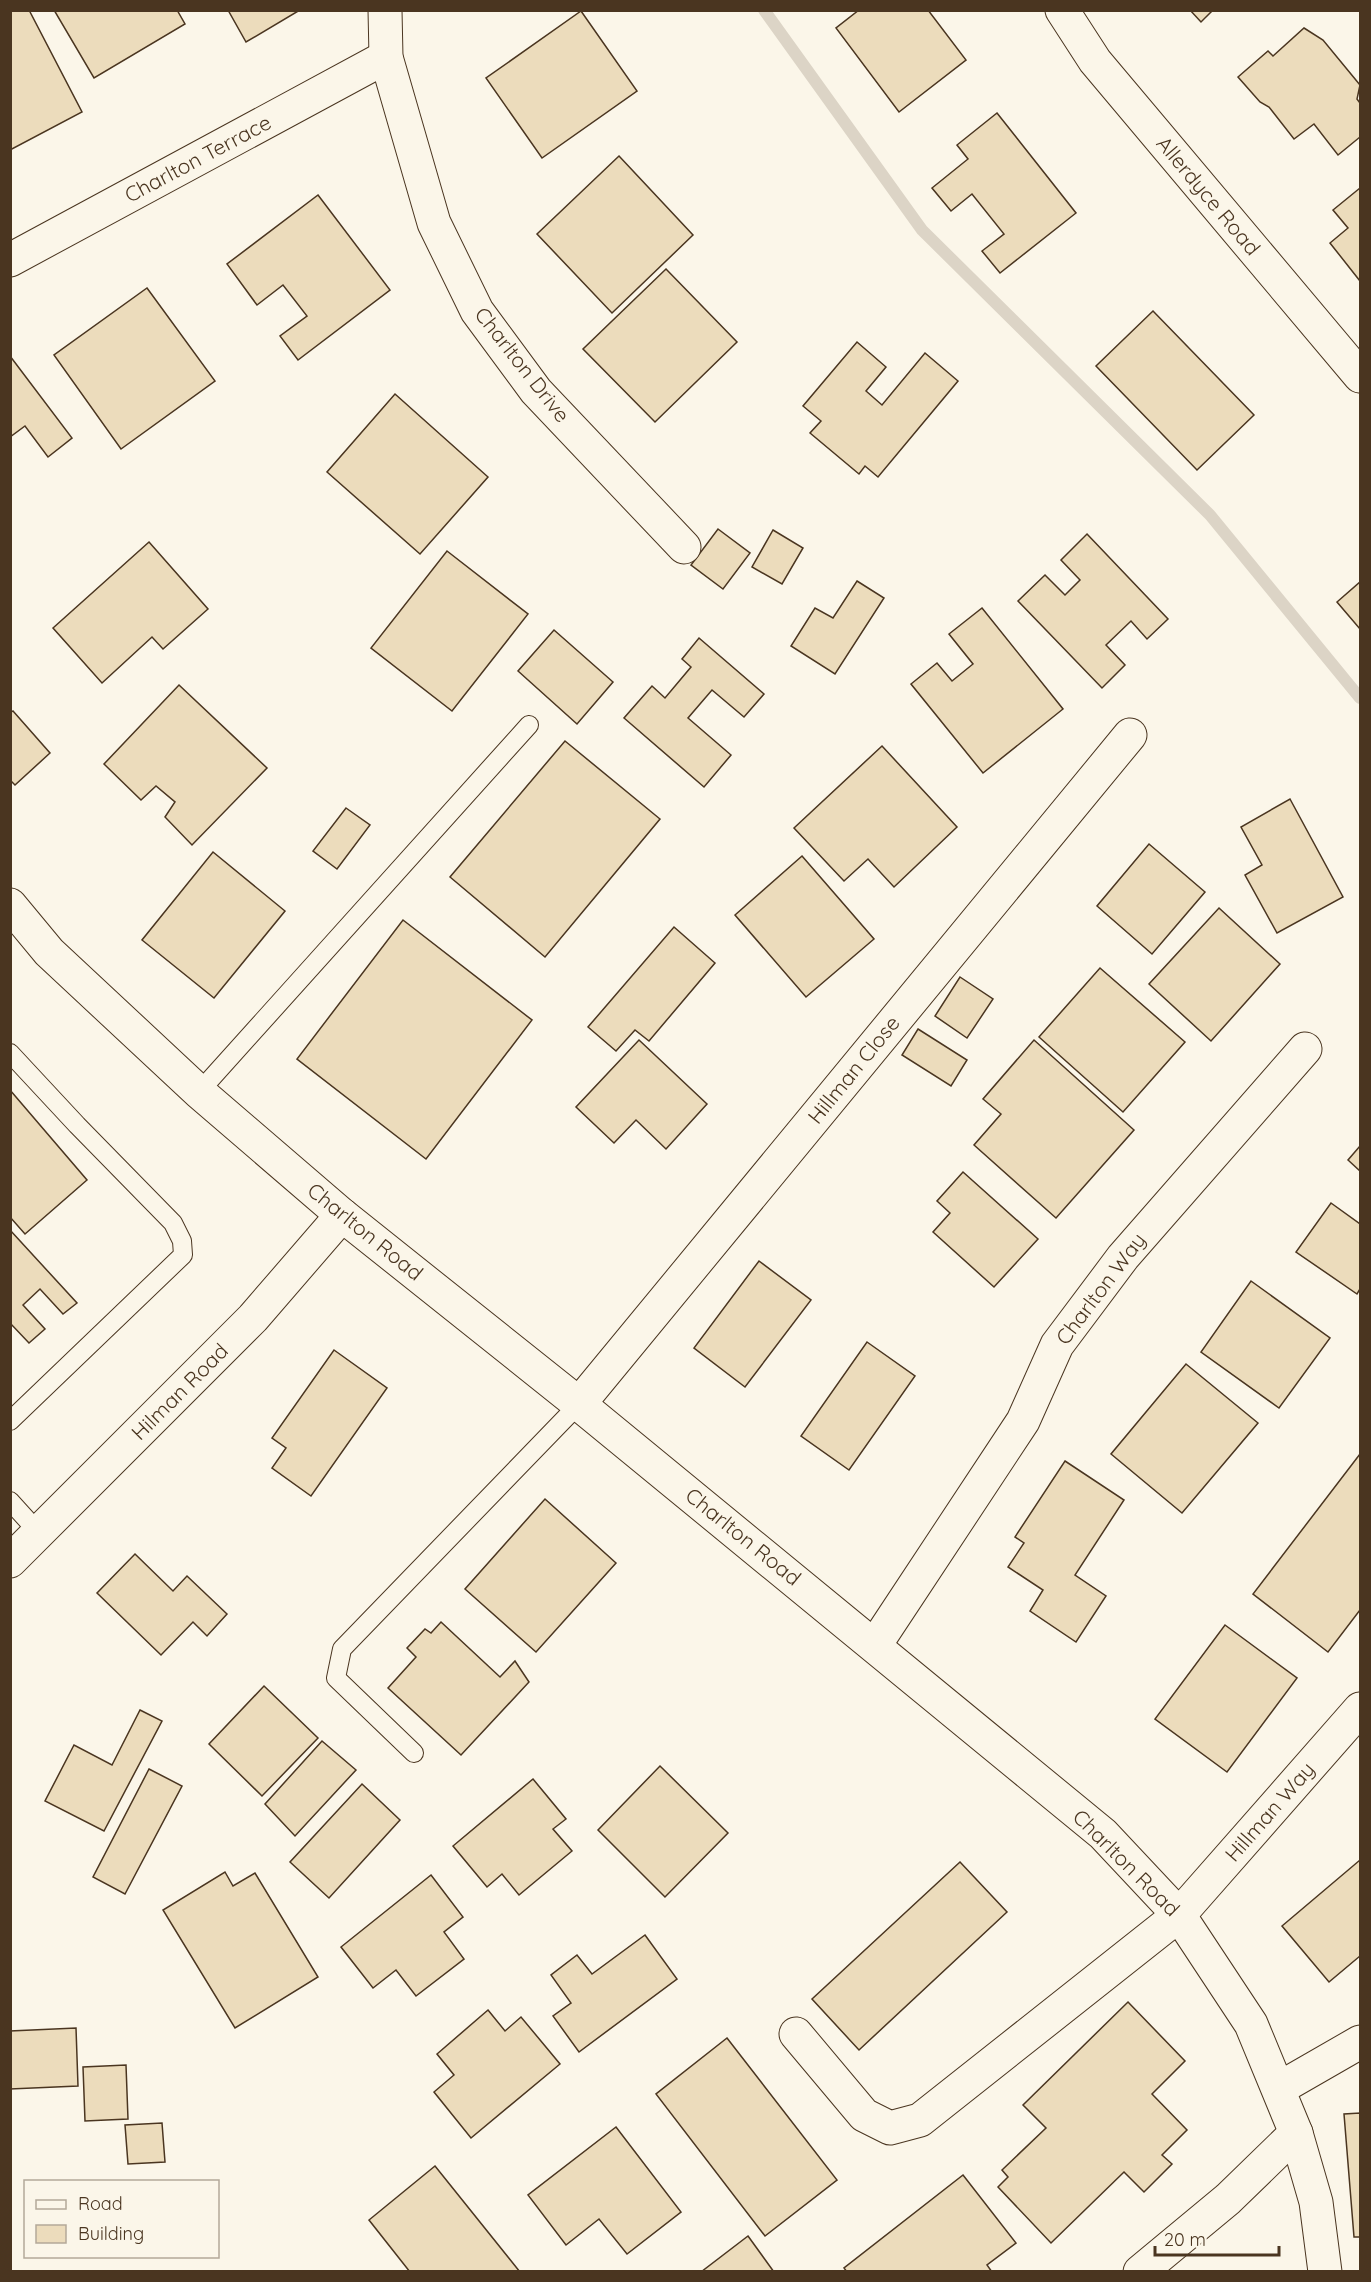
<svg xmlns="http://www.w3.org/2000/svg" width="1371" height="2282" viewBox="0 0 1371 2282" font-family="Quicksand,sans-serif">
	<rect width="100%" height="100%" fill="#fbf6e9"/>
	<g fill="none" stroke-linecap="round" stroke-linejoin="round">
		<!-- stream -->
		<path stroke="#dcd4c6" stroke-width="12" d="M 764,10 L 922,230 L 1210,515 L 1360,698"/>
	</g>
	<!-- building -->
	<g fill="#ecdcbc" stroke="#4a3520" stroke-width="1.5">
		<path d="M 10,10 L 29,10 L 82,112 L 10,150 Z"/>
		<path d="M 54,10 L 177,10 L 185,24 L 94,78 Z"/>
		<path d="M 228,10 L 300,10 L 246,42 Z"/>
		<path d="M 859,10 L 928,10 L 966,60 L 899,112 L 836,28 Z"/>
		<path d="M 1190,10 L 1213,10 L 1201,22 Z"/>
		<path d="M 581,11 L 637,91 L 542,158 L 486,78 Z"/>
		<path d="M 1304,28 L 1323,40 L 1360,85 L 1357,99 L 1360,103 L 1360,137 L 1338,155 L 1314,124 L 1294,139 L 1269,107 L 1260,102 L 1238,77 L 1268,51 L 1273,56 Z"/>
		<path d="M 997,113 L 1076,213 L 1000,273 L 982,251 L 1004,234 L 972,194 L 951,211 L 932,188 L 968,159 L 957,145 Z"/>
		<path d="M 619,156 L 693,235 L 612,313 L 537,234 Z"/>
		<path d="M 1360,188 L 1360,281 L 1330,243 L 1348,228 L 1333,210 Z"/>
		<path d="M 318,195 L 390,290 L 298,360 L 280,336 L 307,316 L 283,285 L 257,305 L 227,264 Z"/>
		<path d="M 666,269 L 737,342 L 655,422 L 583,349 Z"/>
		<path d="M 147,288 L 215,381 L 121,449 L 54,355 Z"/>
		<path d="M 1153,311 L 1254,415 L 1197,470 L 1096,366 Z"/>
		<path d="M 857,342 L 886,367 L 866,391 L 882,405 L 925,353 L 958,381 L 878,477 L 865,466 L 859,474 L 810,433 L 821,421 L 803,406 Z"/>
		<path d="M 10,356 L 72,438 L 48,457 L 25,426 L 10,437 Z"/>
		<path d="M 395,394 L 488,477 L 420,554 L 327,472 Z"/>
		<path d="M 718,529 L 750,553 L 723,589 L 691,565 Z"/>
		<path d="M 773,530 L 803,548 L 782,584 L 752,567 Z"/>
		<path d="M 1087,534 L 1168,619 L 1147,639 L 1131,621 L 1106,645 L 1125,665 L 1102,688 L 1018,601 L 1045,575 L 1065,595 L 1080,580 L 1061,560 Z"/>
		<path d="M 149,542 L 208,609 L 163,649 L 152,637 L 102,683 L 53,628 Z"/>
		<path d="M 447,551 L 528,614 L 452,711 L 371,648 Z"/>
		<path d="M 857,581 L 884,598 L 835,674 L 791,646 L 815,608 L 833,618 Z"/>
		<path d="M 1360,582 L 1360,629 L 1337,602 Z"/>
		<path d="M 982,608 L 1063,709 L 983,773 L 911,684 L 937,663 L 952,681 L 973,664 L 949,634 Z"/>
		<path d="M 554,630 L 613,682 L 577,724 L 518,671 Z"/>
		<path d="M 699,638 L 764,694 L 744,717 L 712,690 L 688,718 L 731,755 L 704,787 L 624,718 L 652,686 L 665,698 L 691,667 L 682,659 Z"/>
		<path d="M 179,685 L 267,768 L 192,845 L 165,817 L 175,802 L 156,786 L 141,800 L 104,764 Z"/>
		<path d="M 13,711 L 50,753 L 15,785 L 10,780 L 10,713 Z"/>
		<path d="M 565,741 L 660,819 L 545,957 L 450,877 Z"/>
		<path d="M 882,746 L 957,827 L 894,887 L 868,859 L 844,881 L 794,828 Z"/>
		<path d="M 1290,799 L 1343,897 L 1277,933 L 1245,875 L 1262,865 L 1241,827 Z"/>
		<path d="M 346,808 L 370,825 L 337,869 L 313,851 Z"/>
		<path d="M 1149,844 L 1205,892 L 1152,954 L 1097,906 Z"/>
		<path d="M 213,852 L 285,911 L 214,998 L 142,940 Z"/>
		<path d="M 802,856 L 874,939 L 806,997 L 735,915 Z"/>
		<path d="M 1219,908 L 1280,964 L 1211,1041 L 1149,984 Z"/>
		<path d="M 403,920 L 532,1020 L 426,1159 L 297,1059 Z"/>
		<path d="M 674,927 L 715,963 L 649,1041 L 635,1030 L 616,1051 L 588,1027 Z"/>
		<path d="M 1100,968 L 1185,1042 L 1123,1112 L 1039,1037 Z"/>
		<path d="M 960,977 L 993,999 L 967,1038 L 935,1016 Z"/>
		<path d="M 918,1029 L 967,1060 L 951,1086 L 902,1055 Z"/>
		<path d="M 639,1040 L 707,1104 L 666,1149 L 636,1120 L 614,1143 L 576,1107 Z"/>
		<path d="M 1034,1040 L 1134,1130 L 1056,1218 L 974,1145 L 1001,1114 L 983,1099 Z"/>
		<path d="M 10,1090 L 87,1180 L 25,1234 L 10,1217 Z"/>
		<path d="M 1360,1146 L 1360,1171 L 1348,1160 Z"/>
		<path d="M 963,1172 L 1038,1239 L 994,1287 L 933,1232 L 950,1213 L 937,1201 Z"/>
		<path d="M 1331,1203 L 1360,1224 L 1360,1289 L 1357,1294 L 1296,1252 Z"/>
		<path d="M 10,1230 L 77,1303 L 63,1314 L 40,1289 L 23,1305 L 45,1329 L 29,1343 L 10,1323 Z"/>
		<path d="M 759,1261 L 811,1300 L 745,1387 L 694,1348 Z"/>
		<path d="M 1251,1281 L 1330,1338 L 1279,1408 L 1201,1352 Z"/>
		<path d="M 867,1342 L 915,1376 L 849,1470 L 801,1436 Z"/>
		<path d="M 334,1350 L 387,1388 L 311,1496 L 272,1468 L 286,1448 L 272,1438 Z"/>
		<path d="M 1186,1364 L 1258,1423 L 1182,1513 L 1111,1454 Z"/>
		<path d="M 1360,1454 L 1360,1610 L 1328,1652 L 1253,1594 Z"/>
		<path d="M 1065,1461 L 1124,1500 L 1075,1575 L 1106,1596 L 1076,1642 L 1030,1611 L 1043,1590 L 1008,1567 L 1024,1543 L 1015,1537 Z"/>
		<path d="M 545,1499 L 616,1563 L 536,1652 L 465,1589 Z"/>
		<path d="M 135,1554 L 173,1591 L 187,1576 L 227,1614 L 207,1636 L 193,1622 L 161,1655 L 97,1593 Z"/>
		<path d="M 441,1622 L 500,1677 L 515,1661 L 529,1682 L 461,1755 L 388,1688 L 416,1657 L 407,1648 L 425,1629 L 431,1633 Z"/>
		<path d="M 1225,1625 L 1297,1678 L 1227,1772 L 1155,1719 Z"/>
		<path d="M 264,1686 L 318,1738 L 262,1796 L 209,1744 Z"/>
		<path d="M 140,1710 L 162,1721 L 104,1831 L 45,1801 L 74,1745 L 112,1765 Z"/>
		<path d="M 322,1741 L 356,1770 L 295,1836 L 265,1804 Z"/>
		<path d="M 660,1766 L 728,1833 L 665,1897 L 598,1830 Z"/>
		<path d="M 149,1769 L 182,1786 L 125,1894 L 93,1877 Z"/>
		<path d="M 533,1779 L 566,1819 L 553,1829 L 572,1851 L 519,1895 L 502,1874 L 487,1887 L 453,1846 Z"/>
		<path d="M 362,1784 L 400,1820 L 329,1898 L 290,1862 Z"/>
		<path d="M 1360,1860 L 1360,1956 L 1329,1982 L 1282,1926 Z"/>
		<path d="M 960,1862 L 1007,1912 L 859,2050 L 812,1999 Z"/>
		<path d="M 225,1872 L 233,1886 L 255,1873 L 318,1977 L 235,2028 L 163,1910 Z"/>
		<path d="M 431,1875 L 463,1917 L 444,1932 L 464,1959 L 416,1996 L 396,1970 L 373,1988 L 341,1947 Z"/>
		<path d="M 645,1935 L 677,1979 L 579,2052 L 553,2016 L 571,2003 L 551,1975 L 577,1955 L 592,1974 Z"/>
		<path d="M 1128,2002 L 1185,2061 L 1152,2094 L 1187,2130 L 1162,2155 L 1172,2164 L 1144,2192 L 1124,2172 L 1051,2243 L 998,2187 L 1008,2177 L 1002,2170 L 1046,2128 L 1023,2105 Z"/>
		<path d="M 488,2010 L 505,2031 L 521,2017 L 560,2064 L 471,2138 L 434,2092 L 454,2075 L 437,2054 Z"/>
		<path d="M 76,2028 L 78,2086 L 10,2089 L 10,2031 Z"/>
		<path d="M 727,2038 L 837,2180 L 765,2236 L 656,2094 Z"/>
		<path d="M 126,2065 L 128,2119 L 85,2121 L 83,2067 Z"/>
		<path d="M 1360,2113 L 1360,2237 L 1354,2237 L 1344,2114 Z"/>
		<path d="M 162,2123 L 165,2162 L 128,2164 L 125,2125 Z"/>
		<path d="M 616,2127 L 681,2212 L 627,2254 L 599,2219 L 566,2245 L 528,2195 Z"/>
		<path d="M 435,2166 L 520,2272 L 410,2272 L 369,2220 Z"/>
		<path d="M 963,2175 L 1016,2243 L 987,2265 L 992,2272 L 847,2272 L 844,2268 Z"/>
		<path d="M 748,2236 L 774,2272 L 701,2272 Z"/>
	</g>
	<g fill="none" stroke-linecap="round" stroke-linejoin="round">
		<!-- service casing -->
		<g stroke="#4a3520" stroke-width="20">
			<g id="service">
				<path d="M 10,1053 L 77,1125 L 173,1223 L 182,1241 L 183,1255 L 10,1421"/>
				<path d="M 199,1092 L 529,725"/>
				<path d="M 10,1501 L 39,1533"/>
				<path d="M 414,1753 L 336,1678 L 342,1649 L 579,1404"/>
			</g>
		</g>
		<!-- minor casing -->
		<g stroke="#4a3520" stroke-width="35">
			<g id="minor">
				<path d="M 385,10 L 386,57 L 434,223 L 477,311 L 536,391 L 684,547"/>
				<path d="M 1062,10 L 1095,61 L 1360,376"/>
				<path d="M 10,260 L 386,57"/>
				<path d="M 10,905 L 49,952 L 199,1092 L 342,1215 L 579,1404 L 1103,1834 L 1179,1915 L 1251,2024 L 1296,2133 L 1316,2202 L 1325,2272"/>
				<path d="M 579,1404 L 1130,735"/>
				<path d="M 10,1561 L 253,1318 L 342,1215"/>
				<path d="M 875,1645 L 1023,1421 L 1057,1345 L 1123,1257 L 1305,1049"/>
				<path d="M 796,2034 L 864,2115 L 890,2128 L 920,2120 L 1179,1915 L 1360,1709"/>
				<path d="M 1280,2088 L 1360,2042"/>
				<path d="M 1140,2272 L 1228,2199 L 1296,2133"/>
			</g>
		</g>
		<!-- service -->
		<use href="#service" stroke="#fbf6e9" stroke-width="18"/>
		<!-- minor -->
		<use href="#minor" stroke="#fbf6e9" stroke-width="33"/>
	</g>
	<g text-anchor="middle" stroke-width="4.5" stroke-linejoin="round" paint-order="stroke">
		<!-- street labels -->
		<g font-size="21" fill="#4a3520" stroke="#fbf6e9">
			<text transform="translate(198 159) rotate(-28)" y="7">Charlton Terrace</text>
			<text transform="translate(1208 196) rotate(50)" y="7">Allerdyce Road</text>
			<text transform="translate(522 365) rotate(52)" y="7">Charlton Drive</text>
			<text transform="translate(854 1070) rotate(-51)" y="7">Hillman Close</text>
			<text transform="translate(365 1232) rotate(39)" y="7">Charlton Road</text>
			<text transform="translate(1101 1289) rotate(-53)" y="7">Charlton Way</text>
			<text transform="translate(180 1392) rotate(-45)" y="7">Hilman Road</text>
			<text transform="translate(743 1537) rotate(39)" y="7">Charlton Road</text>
			<text transform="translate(1270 1812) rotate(-49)" y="7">Hillman Way</text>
			<text transform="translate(1126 1863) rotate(45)" y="7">Charlton Road</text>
		</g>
	</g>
	<!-- border -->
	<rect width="1371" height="2282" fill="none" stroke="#4a3520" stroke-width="24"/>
	<!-- legend -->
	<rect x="24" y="2180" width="195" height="78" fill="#fbf6e9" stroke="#b4a999" stroke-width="1.5"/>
	<rect x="36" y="2200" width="30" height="9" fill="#fbf6e9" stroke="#b4a999" stroke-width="1.5"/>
	<text x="78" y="2210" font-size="18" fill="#4a3520">Road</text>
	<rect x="36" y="2225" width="30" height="18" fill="#ecdcbc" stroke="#b4a999" stroke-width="1.5"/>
	<text x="78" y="2240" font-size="18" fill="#4a3520">Building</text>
	<!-- scale -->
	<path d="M1155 2246v9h124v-9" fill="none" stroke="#4a3520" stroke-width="3"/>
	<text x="1164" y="2246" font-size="18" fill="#4a3520" stroke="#fbf6e9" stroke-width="4.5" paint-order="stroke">20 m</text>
</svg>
